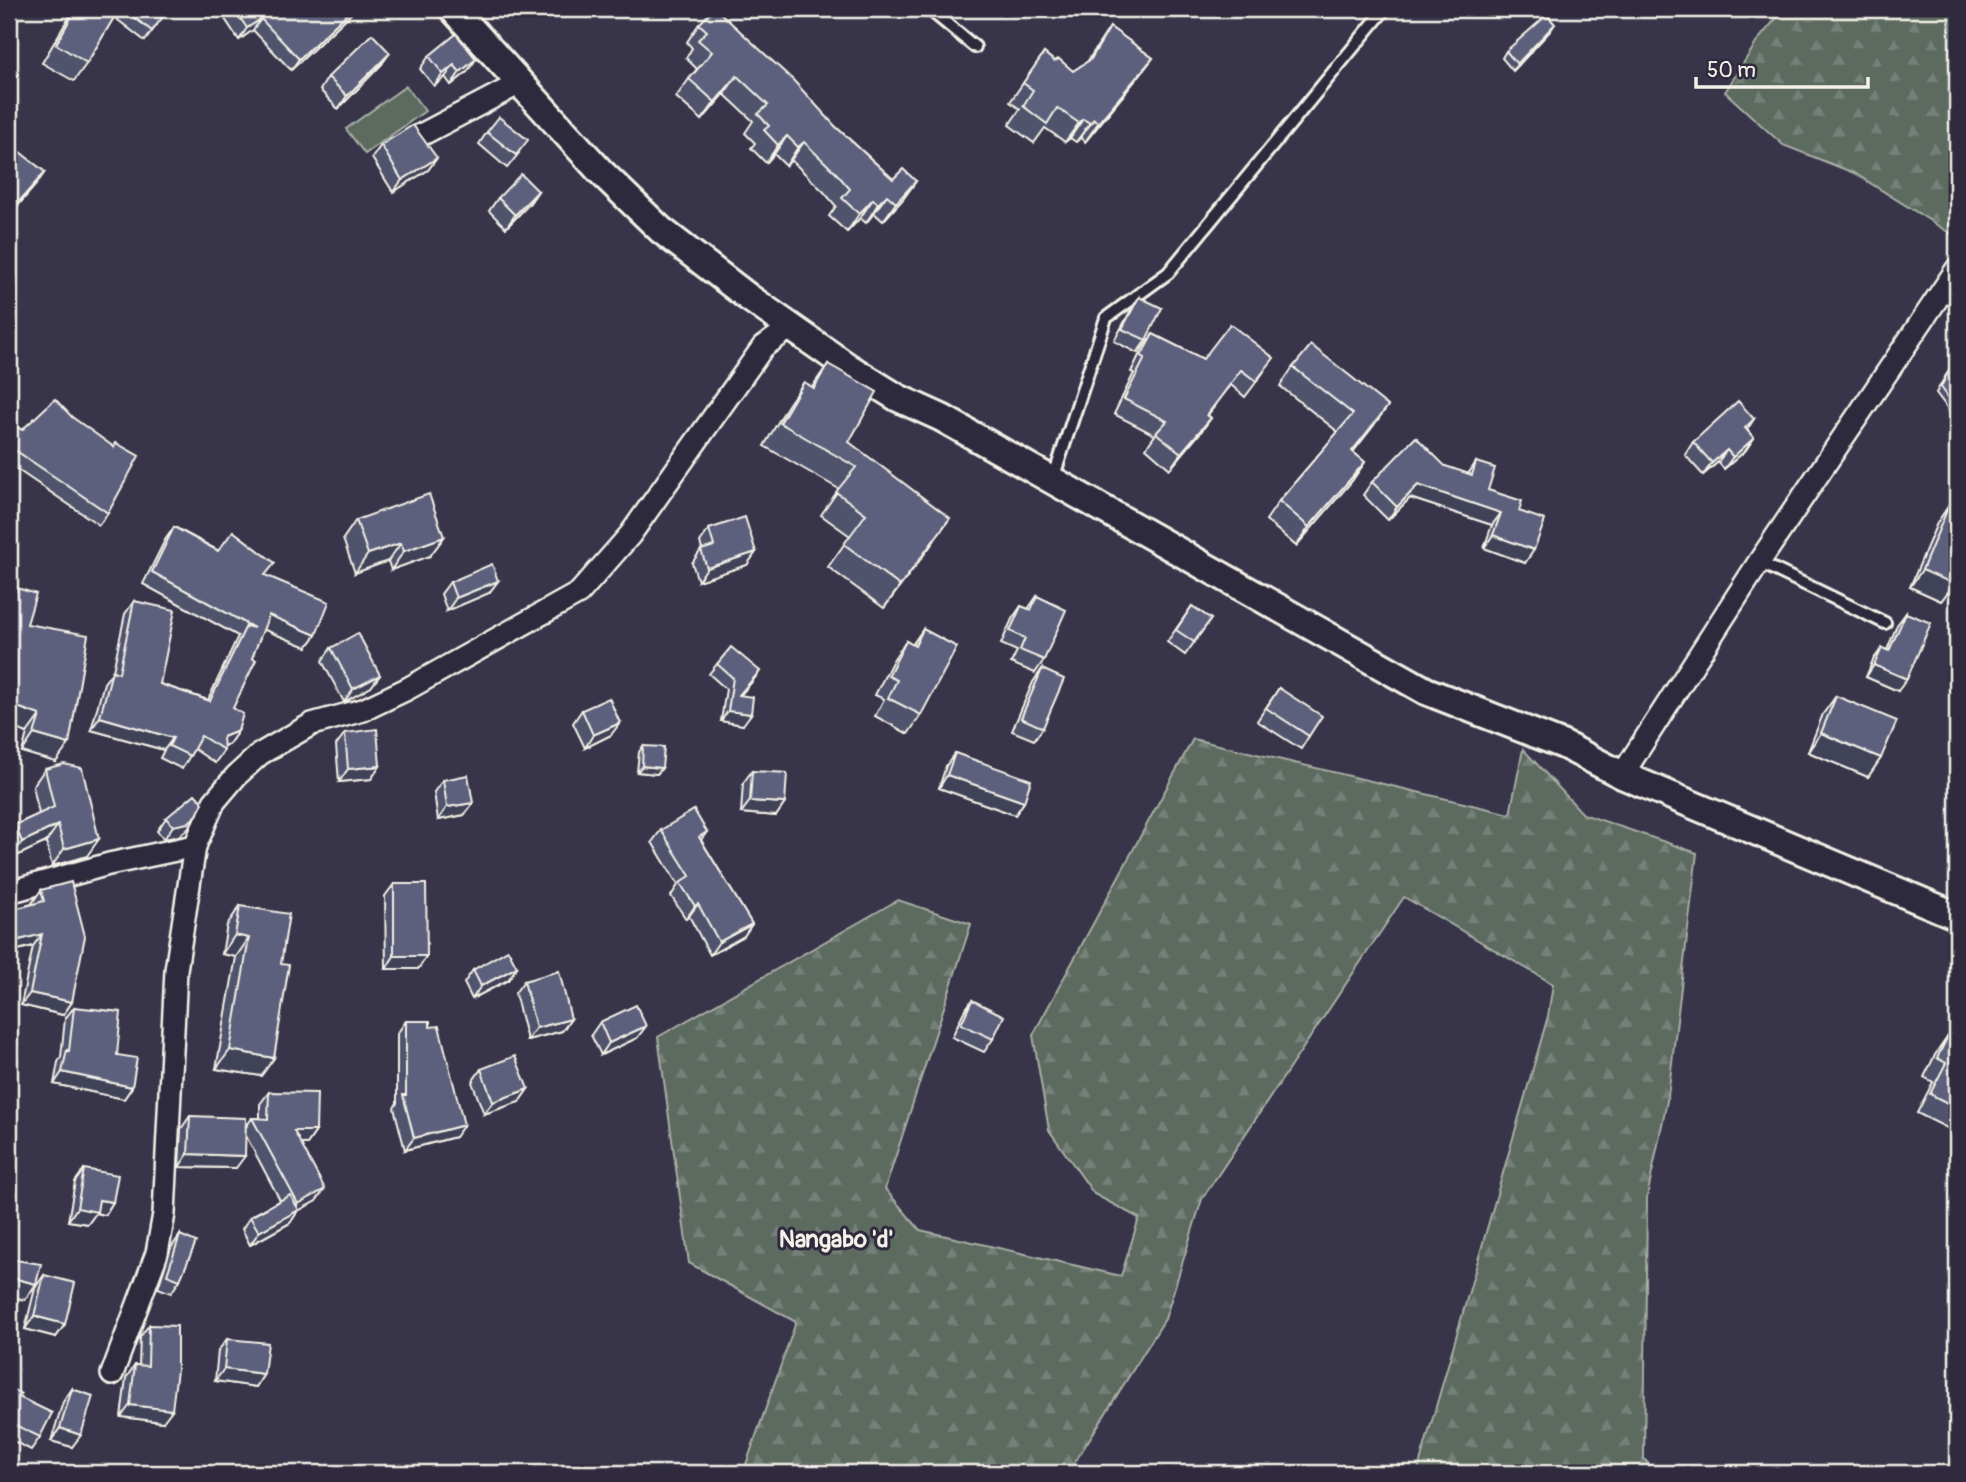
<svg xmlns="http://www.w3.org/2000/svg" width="1966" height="1482" viewBox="0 0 1966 1482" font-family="Pangolin,sans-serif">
	<defs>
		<pattern id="forest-firs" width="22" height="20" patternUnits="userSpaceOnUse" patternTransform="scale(1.75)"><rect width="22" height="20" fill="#5c6a61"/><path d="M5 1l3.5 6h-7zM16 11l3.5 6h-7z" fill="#748078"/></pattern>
	</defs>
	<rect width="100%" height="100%" fill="#38354a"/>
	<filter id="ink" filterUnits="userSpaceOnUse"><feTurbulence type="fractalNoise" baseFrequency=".0143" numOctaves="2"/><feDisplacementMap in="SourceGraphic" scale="14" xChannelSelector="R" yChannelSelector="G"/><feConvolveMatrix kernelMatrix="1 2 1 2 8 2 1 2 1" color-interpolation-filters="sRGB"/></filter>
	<g filter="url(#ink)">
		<!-- grass -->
		<path fill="#5c6a61" stroke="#a8aea4" stroke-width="2" d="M 406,86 L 425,111 L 365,154 L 346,129 Z"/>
		<!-- forest -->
		<g fill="url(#forest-firs)" stroke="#a8aea4" stroke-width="2">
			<path d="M 1784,9 L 1957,9 L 1957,228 L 1953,235 L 1854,173 L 1783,145 L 1725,92 L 1758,40 Z"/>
			<path d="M 1193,739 L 1510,814 L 1523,749 L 1583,814 L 1697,853 L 1668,1096 L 1647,1197 L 1644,1459 L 1658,1473 L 1417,1473 L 1548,1016 L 1553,984 L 1404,897 L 1202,1199 L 1165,1319 L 1068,1473 L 743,1473 L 796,1322 L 689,1263 L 658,1037 L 898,900 L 971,924 L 885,1189 L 920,1230 L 1121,1276 L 1139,1218 L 1094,1194 L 1049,1130 L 1033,1035 Z"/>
		</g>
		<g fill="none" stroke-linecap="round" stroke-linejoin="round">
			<!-- service casing -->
			<g stroke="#f4f1e8" stroke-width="16">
				<g id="service">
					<path d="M 929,9 L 975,47"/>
					<path d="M 1053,479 L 1106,318 L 1168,273 L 1385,9"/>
					<path d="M 1759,562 L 1885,623"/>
				</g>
			</g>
			<!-- minor casing -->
			<g stroke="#f4f1e8" stroke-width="26">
				<g id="minor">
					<path d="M 417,137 L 520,83"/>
					<path d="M 1622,775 L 1759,562 L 1957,269"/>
					<path d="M 9,892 L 109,864 L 195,846 L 214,802 L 236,776 L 260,754 L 312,724 L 363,710 L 407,689 L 579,593 L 630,535 L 763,347 L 791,327"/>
					<path d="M 112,1374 L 157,1253 L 164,1214 L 176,970 L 195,846"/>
				</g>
			</g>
			<!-- tertiary casing -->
			<g stroke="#f4f1e8" stroke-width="32">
				<path id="tertiary" d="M 453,9 L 600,171 L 661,230 L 748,297 L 848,367 L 898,398 L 942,418 L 1426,691 L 1564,745 L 1622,775 L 1957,916"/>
			</g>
			<!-- service -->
			<use href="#service" stroke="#2f2a3d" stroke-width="10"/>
			<!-- minor -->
			<use href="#minor" stroke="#2f2a3d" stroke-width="21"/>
			<!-- tertiary -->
			<use href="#tertiary" stroke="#2f2a3d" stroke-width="26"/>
		</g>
		<!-- wall -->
		<g fill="#4f536c" stroke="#f4f1e8" stroke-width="2">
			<path d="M 74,9 L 155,9 L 164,15 L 145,41 L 114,17 L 87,63 L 74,81 L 42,63 Z"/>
			<path d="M 233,9 L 356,9 L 291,70 L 253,30 L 239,40 L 225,19 Z"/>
			<path d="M 699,24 L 836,127 L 893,179 L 916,181 L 903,199 L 883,221 L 874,213 L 866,223 L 860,218 L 847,232 L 829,216 L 836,206 L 824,192 L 791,160 L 786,166 L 774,154 L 766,163 L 751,148 L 755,143 L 745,133 L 753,121 L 724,94 L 702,120 L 676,97 L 689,79 L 697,69 L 686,58 L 692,48 L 687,42 Z"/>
			<path d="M 1110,27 L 1153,58 L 1139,76 L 1085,142 L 1081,137 L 1076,142 L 1070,138 L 1065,142 L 1045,128 L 1034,143 L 1009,125 L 1020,109 L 1010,102 L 1044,53 L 1054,61 L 1073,71 L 1087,62 Z"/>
			<path d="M 1551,30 L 1513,71 L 1502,58 L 1506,51 Z"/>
			<path d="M 429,56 L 476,59 L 467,72 L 451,85 L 445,77 L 434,86 L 420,69 Z"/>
			<path d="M 381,65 L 338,109 L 320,90 L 328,77 Z"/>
			<path d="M 487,132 L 519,153 L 507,168 L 479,144 Z"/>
			<path d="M 381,145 L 437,158 L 428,170 L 393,192 L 372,158 Z"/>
			<path d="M 538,191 L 529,204 L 506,228 L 489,211 L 498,198 Z"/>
			<path d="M 1139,297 L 1146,340 L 1137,353 L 1114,341 L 1131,310 Z"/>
			<path d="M 1153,334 L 1203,359 L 1263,373 L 1245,397 L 1231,385 L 1208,415 L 1211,418 L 1200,433 L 1170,469 L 1146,448 L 1155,435 L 1114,414 L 1134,373 L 1131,372 L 1142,349 Z"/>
			<path d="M 828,364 L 849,442 L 934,541 L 884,608 L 828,567 L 850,536 L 821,515 L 839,489 L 764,446 L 788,405 L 804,382 L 812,387 Z"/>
			<path d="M 1293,367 L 1374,425 L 1353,452 L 1365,462 L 1352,481 L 1296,546 L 1266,520 L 1279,501 L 1338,432 L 1280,386 Z"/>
			<path d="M 1950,368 L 1953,404 L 1949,410 L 1936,393 Z"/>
			<path d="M 1754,419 L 1747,430 L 1754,438 L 1745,451 L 1724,469 L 1718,462 L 1703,475 L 1685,455 L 1693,442 Z"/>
			<path d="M 9,421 L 108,513 L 99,525 L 9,464 Z"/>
			<path d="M 1476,462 L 1488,490 L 1519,511 L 1525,563 L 1484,548 L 1492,525 L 1410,498 L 1388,520 L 1363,495 L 1372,482 L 1445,466 L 1468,474 Z"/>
			<path d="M 1949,505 L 1957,509 L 1957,595 L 1948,592 L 1941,601 L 1910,587 L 1937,523 Z"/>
			<path d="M 356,520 L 444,537 L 430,556 L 391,570 L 388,561 L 355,573 L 343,539 Z"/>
			<path d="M 174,527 L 266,576 L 316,635 L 307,647 L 263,629 L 233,708 L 238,731 L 229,744 L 224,746 L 224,750 L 215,763 L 194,749 L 182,769 L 160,758 L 164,750 L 91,730 L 104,683 L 113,671 L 125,614 L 134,601 L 160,684 L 208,700 L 238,636 L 143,584 L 165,540 Z"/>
			<path d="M 709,529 L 756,552 L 747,565 L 698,581 L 692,563 L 701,550 L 702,550 L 700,542 Z"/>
			<path d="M 498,581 L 489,593 L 447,611 L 441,594 L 450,582 Z"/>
			<path d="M 17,588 L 56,762 L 22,752 L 27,733 L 9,726 L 9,599 Z"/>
			<path d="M 1037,596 L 1044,660 L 1035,673 L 1011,663 L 1017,651 L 1001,644 L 1012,619 L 1021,606 L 1028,609 Z"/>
			<path d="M 1192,606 L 1211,619 L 1185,655 L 1167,642 Z"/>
			<path d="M 1906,613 L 1898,691 L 1866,677 L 1873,660 L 1882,648 L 1887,650 L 1897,625 Z"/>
			<path d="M 923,629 L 921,715 L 908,734 L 875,716 L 884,699 L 875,695 L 893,660 L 906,641 L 912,645 Z"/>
			<path d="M 331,648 L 380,675 L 371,687 L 344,702 L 322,661 Z"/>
			<path d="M 717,664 L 760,671 L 740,695 L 743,725 L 721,721 L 726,689 L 709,674 Z"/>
			<path d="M 1042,669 L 1043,728 L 1034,740 L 1012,731 L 1033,682 Z"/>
			<path d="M 1279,688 L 1309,736 L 1301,749 L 1257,721 Z"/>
			<path d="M 1836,696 L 1881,758 L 1868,777 L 1808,752 L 1823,714 Z"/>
			<path d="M 582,710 L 611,735 L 585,748 L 573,723 Z"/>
			<path d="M 345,733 L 380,766 L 371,779 L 339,782 L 336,745 Z"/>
			<path d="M 643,746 L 662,768 L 657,774 L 637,772 L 639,752 Z"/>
			<path d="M 955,753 L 1024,802 L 1015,815 L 939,788 L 946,766 Z"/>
			<path d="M 45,769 L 87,856 L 52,866 L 46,842 L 10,859 L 9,855 L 9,834 L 15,825 L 39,814 L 33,786 Z"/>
			<path d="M 752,771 L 785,803 L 776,816 L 741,813 L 743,783 Z"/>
			<path d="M 443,780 L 473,803 L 464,815 L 438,820 L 434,792 Z"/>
			<path d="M 197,815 L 188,828 L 179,836 L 164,839 L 157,831 L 166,818 Z"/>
			<path d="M 661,830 L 707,832 L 701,840 L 752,924 L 744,936 L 710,955 L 689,916 L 686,919 L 671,896 L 678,885 L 652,842 Z"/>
			<path d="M 394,884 L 427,956 L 418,969 L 386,969 L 385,896 Z"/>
			<path d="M 41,890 L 72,1002 L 63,1015 L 21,1005 L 33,946 L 10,952 L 9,949 L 9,913 L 11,910 L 32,904 L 32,903 Z"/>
			<path d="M 240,906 L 281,964 L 274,1058 L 261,1076 L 216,1069 L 236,957 L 222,954 L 227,925 Z"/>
			<path d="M 517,967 L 508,980 L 472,999 L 464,983 L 473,970 Z"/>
			<path d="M 524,981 L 571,1019 L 562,1031 L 527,1040 L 515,993 Z"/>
			<path d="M 972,1000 L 993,1039 L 984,1052 L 952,1037 L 963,1013 Z"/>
			<path d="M 74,1007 L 117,1055 L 132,1087 L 124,1099 L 54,1084 L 58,1062 L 61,1057 L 65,1019 Z"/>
			<path d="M 406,1021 L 430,1027 L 455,1137 L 405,1150 L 394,1108 L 397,1103 L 397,1034 Z"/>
			<path d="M 600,1022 L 646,1026 L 637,1038 L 601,1055 L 591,1035 Z"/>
			<path d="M 1948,1036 L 1957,1041 L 1957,1133 L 1917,1113 L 1933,1082 L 1924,1077 L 1935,1055 Z"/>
			<path d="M 481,1069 L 528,1089 L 519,1102 L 484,1114 L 472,1082 Z"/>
			<path d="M 269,1092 L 316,1131 L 307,1144 L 301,1144 L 316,1201 L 298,1211 L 290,1223 L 250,1245 L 242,1229 L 250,1217 L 280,1200 L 246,1136 L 236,1168 L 179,1167 L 181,1129 L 190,1116 L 246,1127 L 252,1118 L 260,1118 L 260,1104 Z"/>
			<path d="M 84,1169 L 113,1202 L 105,1215 L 96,1213 L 88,1224 L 68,1221 L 75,1182 Z"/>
			<path d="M 180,1235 L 180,1280 L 171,1293 L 158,1288 L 171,1248 Z"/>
			<path d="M 44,1275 L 65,1324 L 56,1337 L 25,1329 L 35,1288 Z"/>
			<path d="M 149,1325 L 163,1422 L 121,1417 L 126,1378 L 135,1365 L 139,1365 L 140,1337 Z"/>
			<path d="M 227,1339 L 264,1374 L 256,1387 L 215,1381 L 218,1351 Z"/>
			<path d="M 9,1388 L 19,1397 L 40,1437 L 31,1450 L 9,1439 Z"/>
			<path d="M 72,1389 L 72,1447 L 51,1441 L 63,1402 Z"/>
		</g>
		<!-- shaded-wall -->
		<g fill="#404358" stroke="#f4f1e8" stroke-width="2">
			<path d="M 352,9 L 356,9 L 291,70 L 299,59 Z"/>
			<path d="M 261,19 L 253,30 L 239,40 L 247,28 Z"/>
			<path d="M 1555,24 L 1551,30 L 1513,71 L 1517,64 Z"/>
			<path d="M 390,53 L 381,65 L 338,109 L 347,96 Z"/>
			<path d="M 1153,58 L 1139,76 L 1085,142 L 1098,123 Z"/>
			<path d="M 476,59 L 467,72 L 451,85 L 460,72 Z"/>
			<path d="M 454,65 L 445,77 L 434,86 L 443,74 Z"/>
			<path d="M 737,76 L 724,94 L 702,120 L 715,102 Z"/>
			<path d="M 1083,119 L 1070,138 L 1065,142 L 1079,123 Z"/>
			<path d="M 1094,119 L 1081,137 L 1076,142 L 1090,123 Z"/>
			<path d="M 787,136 L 774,154 L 766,163 L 778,145 Z"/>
			<path d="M 804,142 L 791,160 L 786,166 L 798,147 Z"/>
			<path d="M 437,158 L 428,170 L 393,192 L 402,180 Z"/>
			<path d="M 45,172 L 36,185 L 9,216 L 9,213 Z"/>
			<path d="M 916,181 L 903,199 L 883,221 L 896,203 Z"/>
			<path d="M 538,191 L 529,204 L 506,228 L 515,215 Z"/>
			<path d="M 887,195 L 874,213 L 866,223 L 878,204 Z"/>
			<path d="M 873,199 L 860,218 L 847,232 L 859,214 Z"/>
			<path d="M 1388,406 L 1374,425 L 1339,470 L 1352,451 Z"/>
			<path d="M 1211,418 L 1200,433 L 1170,469 L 1181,453 Z"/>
			<path d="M 1754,438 L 1745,451 L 1724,469 L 1733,457 Z"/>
			<path d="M 1727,450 L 1718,462 L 1703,475 L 1712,463 Z"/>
			<path d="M 1365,462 L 1352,481 L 1296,546 L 1309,527 Z"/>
			<path d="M 1418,485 L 1501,513 L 1492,525 L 1410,498 L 1388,520 L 1397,507 Z"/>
			<path d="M 950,518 L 934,541 L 884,608 L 900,586 Z"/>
			<path d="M 1493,535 L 1534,550 L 1525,563 L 1484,548 Z"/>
			<path d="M 444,537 L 430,556 L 391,570 L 404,551 Z"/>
			<path d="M 401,543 L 388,561 L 355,573 L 368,554 Z"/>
			<path d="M 756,552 L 747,565 L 698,581 L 707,568 Z"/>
			<path d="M 1922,570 L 1957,574 L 1957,595 L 1948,592 L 1941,601 L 1910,587 Z"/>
			<path d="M 498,581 L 489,593 L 447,611 L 456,598 Z"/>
			<path d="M 269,615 L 316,635 L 307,647 L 260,628 Z"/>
			<path d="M 1874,665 L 1907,679 L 1898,691 L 1866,677 Z"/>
			<path d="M 760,671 L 752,682 L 731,706 L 739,695 Z"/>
			<path d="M 380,675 L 371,687 L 344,702 L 353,689 Z"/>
			<path d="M 9,704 L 40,715 L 27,733 L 9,726 Z"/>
			<path d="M 728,711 L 751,714 L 743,725 L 721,721 Z"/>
			<path d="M 100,717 L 173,738 L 164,750 L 91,730 Z"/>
			<path d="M 620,723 L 611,735 L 585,748 L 593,735 Z"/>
			<path d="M 238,731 L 229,744 L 220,747 L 223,737 Z"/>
			<path d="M 1821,733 L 1881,758 L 1868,777 L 1808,752 Z"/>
			<path d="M 34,734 L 69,744 L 56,762 L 22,752 Z"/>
			<path d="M 380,766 L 371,779 L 339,782 L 348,769 Z"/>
			<path d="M 642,766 L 662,768 L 657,774 L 637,772 Z"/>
			<path d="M 947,775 L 1024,802 L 1015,815 L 939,788 Z"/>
			<path d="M 750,801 L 785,803 L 776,816 L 741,813 Z"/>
			<path d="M 473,803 L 464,815 L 438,820 L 447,807 Z"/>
			<path d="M 197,815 L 188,828 L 179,836 L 164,839 L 173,826 Z"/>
			<path d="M 58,825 L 46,842 L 10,859 L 22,842 Z"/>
			<path d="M 99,839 L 87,856 L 52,866 L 64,849 Z"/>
			<path d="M 698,904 L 689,916 L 686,919 L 695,906 Z"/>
			<path d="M 752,924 L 744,936 L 710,955 L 719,942 Z"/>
			<path d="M 42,934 L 33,946 L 10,952 L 19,940 Z"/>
			<path d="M 235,935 L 249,938 L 236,957 L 222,954 Z"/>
			<path d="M 394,956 L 427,956 L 418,969 L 386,969 Z"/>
			<path d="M 517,967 L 508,980 L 472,999 L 481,986 Z"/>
			<path d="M 30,993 L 72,1002 L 63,1015 L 21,1005 Z"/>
			<path d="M 571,1019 L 562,1031 L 527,1040 L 536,1028 Z"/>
			<path d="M 646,1026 L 637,1038 L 601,1055 L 609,1043 Z"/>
			<path d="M 230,1050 L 274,1058 L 261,1076 L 216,1069 Z"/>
			<path d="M 62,1072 L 132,1087 L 124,1099 L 54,1084 Z"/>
			<path d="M 528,1089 L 519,1102 L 484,1114 L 493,1102 Z"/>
			<path d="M 464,1125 L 455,1137 L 405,1150 L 414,1138 Z"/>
			<path d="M 294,1131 L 316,1131 L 307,1144 L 285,1143 Z"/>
			<path d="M 188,1154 L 245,1156 L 236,1168 L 179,1167 Z"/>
			<path d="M 325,1189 L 316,1201 L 298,1211 L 290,1223 L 250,1245 L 259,1232 L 289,1215 L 298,1204 Z"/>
			<path d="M 99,1200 L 113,1202 L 105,1215 L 96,1213 L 88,1224 L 68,1221 L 77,1208 Z"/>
			<path d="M 9,1277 L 36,1284 L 25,1300 L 9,1296 Z"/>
			<path d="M 34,1316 L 65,1324 L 56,1337 L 25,1329 Z"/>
			<path d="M 224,1369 L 264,1374 L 256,1387 L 215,1381 Z"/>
			<path d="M 130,1405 L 172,1410 L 163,1422 L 121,1417 Z"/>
			<path d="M 60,1428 L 81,1435 L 72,1447 L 51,1441 Z"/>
		</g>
		<!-- building -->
		<g fill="#5c607d" stroke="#f4f1e8" stroke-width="2">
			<path d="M 76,9 L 119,9 L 87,63 L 56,44 Z"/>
			<path d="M 123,9 L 155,9 L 164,15 L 152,31 Z"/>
			<path d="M 234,9 L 352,9 L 299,59 L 261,19 L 247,28 Z"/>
			<path d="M 714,9 L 716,9 L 793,80 L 836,127 L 893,179 L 903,169 L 916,181 L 896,203 L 887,195 L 878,204 L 873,199 L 859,214 L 842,198 L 850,189 L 837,174 L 804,142 L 798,147 L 787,136 L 778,145 L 764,130 L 769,126 L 758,114 L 768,105 L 737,76 L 715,102 L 689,79 L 712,52 L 698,40 L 707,31 L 699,24 Z"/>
			<path d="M 1547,15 L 1555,24 L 1517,64 L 1506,51 Z"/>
			<path d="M 1110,27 L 1153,58 L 1098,123 L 1094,119 L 1090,123 L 1083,119 L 1079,123 L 1057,108 L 1047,124 L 1023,106 L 1033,90 L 1023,83 L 1044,53 L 1054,61 L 1059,59 L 1073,71 L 1091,59 Z"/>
			<path d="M 372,34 L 390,53 L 347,96 L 328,77 Z"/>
			<path d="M 456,34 L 476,59 L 460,72 L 454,65 L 443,74 L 429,56 Z"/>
			<path d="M 499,117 L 528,140 L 516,155 L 487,132 Z"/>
			<path d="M 413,125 L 437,158 L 402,180 L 381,145 Z"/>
			<path d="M 20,152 L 45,172 L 9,213 L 9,167 Z"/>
			<path d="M 521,174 L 538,191 L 515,215 L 498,198 Z"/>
			<path d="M 1139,297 L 1162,308 L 1146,340 L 1122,329 Z"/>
			<path d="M 1230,324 L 1274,358 L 1256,381 L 1241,370 L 1207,415 L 1211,418 L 1181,453 L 1156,433 L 1167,421 L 1124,399 L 1145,358 L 1141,356 L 1153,334 L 1203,359 Z"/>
			<path d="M 1311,345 L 1388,406 L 1352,451 L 1365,462 L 1309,527 L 1279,501 L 1353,414 L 1293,367 Z"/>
			<path d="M 828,364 L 877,392 L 849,442 L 950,518 L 900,586 L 844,544 L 866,514 L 836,492 L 856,467 L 780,423 L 804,382 L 814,388 Z"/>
			<path d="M 1950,368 L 1957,374 L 1957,395 L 1953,404 L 1941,387 Z"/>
			<path d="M 55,399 L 72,417 L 114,447 L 116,443 L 139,456 L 108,513 L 9,446 L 9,421 L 22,430 Z"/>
			<path d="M 1738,401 L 1754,419 L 1745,428 L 1754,438 L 1733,457 L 1727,450 L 1712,463 L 1693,442 Z"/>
			<path d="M 1416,437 L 1445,466 L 1472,475 L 1476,462 L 1495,468 L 1488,490 L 1522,501 L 1519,511 L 1545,520 L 1534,550 L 1493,535 L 1501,513 L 1418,485 L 1397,507 L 1372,482 Z"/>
			<path d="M 429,494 L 444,537 L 404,551 L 401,543 L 368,554 L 356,520 Z"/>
			<path d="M 1949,505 L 1957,509 L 1957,575 L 1954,584 L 1922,570 Z"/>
			<path d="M 745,517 L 756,552 L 707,568 L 701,550 L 714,546 L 709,529 Z"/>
			<path d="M 174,527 L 218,551 L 233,531 L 275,563 L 265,575 L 329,602 L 316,635 L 269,615 L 252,658 L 256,660 L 233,708 L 243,714 L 238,731 L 223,737 L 224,750 L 201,736 L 190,756 L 169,746 L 173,738 L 100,717 L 112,671 L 119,673 L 134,601 L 175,610 L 160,684 L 210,701 L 246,626 L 254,628 L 152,572 Z"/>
			<path d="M 492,564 L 498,581 L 456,598 L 450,582 Z"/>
			<path d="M 17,588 L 36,594 L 27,624 L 88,635 L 69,744 L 34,734 L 40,715 L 9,704 L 9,613 Z"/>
			<path d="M 1037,596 L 1066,610 L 1044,660 L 1020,650 L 1025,638 L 1010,631 L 1021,606 L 1031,610 Z"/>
			<path d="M 1192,606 L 1211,619 L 1194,642 L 1176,630 Z"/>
			<path d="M 1906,613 L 1931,623 L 1907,679 L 1874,665 L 1882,648 L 1889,651 Z"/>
			<path d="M 923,629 L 957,647 L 921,715 L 888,698 L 897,680 L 888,676 L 906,641 L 915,646 Z"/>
			<path d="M 358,633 L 380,675 L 353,689 L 331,648 Z"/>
			<path d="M 731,647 L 760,671 L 739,695 L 753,697 L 751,714 L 728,711 L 733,678 L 717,664 Z"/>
			<path d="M 1042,669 L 1064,679 L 1043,728 L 1021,718 Z"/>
			<path d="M 1279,688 L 1322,716 L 1309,736 L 1266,708 Z"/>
			<path d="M 1836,696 L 1897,721 L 1881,758 L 1821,733 Z"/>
			<path d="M 609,698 L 620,723 L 593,735 L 582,710 Z"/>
			<path d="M 377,729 L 380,766 L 348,769 L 345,733 Z"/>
			<path d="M 643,746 L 664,747 L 662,768 L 642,766 Z"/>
			<path d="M 955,753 L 1031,780 L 1024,802 L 947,775 Z"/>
			<path d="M 64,764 L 82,768 L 99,839 L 64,849 L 58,825 L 22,842 L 15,825 L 54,807 L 45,769 Z"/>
			<path d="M 752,771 L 787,773 L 785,803 L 750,801 Z"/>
			<path d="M 468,775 L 473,803 L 447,807 L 443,780 Z"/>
			<path d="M 195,794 L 203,803 L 197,815 L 188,823 L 173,826 L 166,818 Z"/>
			<path d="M 694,810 L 707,832 L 699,837 L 752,924 L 719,942 L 698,904 L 695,906 L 680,883 L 690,876 L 661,830 Z"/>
			<path d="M 71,882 L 85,936 L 72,1002 L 30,993 L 42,934 L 19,940 L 11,910 L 44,901 L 41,890 Z"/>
			<path d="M 394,884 L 426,884 L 427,956 L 394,956 Z"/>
			<path d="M 240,906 L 289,914 L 281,964 L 289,965 L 274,1058 L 230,1050 L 249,938 L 235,935 Z"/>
			<path d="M 508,950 L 517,967 L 481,986 L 473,970 Z"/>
			<path d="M 559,971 L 571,1019 L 536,1028 L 524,981 Z"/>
			<path d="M 972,1000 L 1004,1016 L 993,1039 L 961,1024 Z"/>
			<path d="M 636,1005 L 646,1026 L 609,1043 L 600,1022 Z"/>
			<path d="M 74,1007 L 121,1012 L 117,1055 L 137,1058 L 132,1087 L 62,1072 L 67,1050 L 69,1051 Z"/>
			<path d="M 406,1021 L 430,1021 L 430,1027 L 439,1026 L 464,1125 L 414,1138 L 403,1095 L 406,1095 Z"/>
			<path d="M 1948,1036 L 1957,1041 L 1957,1108 L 1930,1094 L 1946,1063 L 1937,1058 Z"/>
			<path d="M 515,1056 L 528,1089 L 493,1102 L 481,1069 Z"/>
			<path d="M 269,1092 L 317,1093 L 316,1131 L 294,1131 L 325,1189 L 298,1204 L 252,1118 L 268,1119 Z"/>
			<path d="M 190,1116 L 246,1118 L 245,1156 L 188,1154 Z"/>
			<path d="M 84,1169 L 118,1175 L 113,1202 L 99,1200 L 97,1212 L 77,1208 Z"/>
			<path d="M 290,1195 L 299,1210 L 259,1232 L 250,1217 Z"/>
			<path d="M 180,1235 L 196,1242 L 180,1280 L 167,1275 Z"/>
			<path d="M 9,1259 L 41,1264 L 36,1284 L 9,1277 Z"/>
			<path d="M 44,1275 L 75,1283 L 65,1324 L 34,1316 Z"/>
			<path d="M 149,1325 L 177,1326 L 177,1370 L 172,1410 L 130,1405 L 135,1365 L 148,1366 Z"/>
			<path d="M 227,1339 L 268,1343 L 264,1374 L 224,1369 Z"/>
			<path d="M 9,1388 L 21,1394 L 19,1397 L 52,1413 L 40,1437 L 9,1422 Z"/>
			<path d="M 72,1389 L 93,1396 L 81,1435 L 60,1428 Z"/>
		</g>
	</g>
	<g text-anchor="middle" stroke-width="6" stroke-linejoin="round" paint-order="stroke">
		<!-- quarter labels -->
		<g font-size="24" font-weight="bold" fill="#f4f1e8" stroke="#2f2a3d">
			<text x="836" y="1247">Nangabo 'd'</text>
		</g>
	</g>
	<!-- margin -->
	<rect width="1966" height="1482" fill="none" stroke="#2f2a3d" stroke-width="35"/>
	<rect x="18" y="18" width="1931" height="1447" fill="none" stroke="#f4f1e8" stroke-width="2.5" filter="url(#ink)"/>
	<!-- scale -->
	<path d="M1696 77v10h172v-10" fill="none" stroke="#f4f1e8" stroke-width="3.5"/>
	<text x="1707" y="77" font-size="21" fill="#f4f1e8" stroke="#2f2a3d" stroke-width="5" paint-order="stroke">50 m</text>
</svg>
